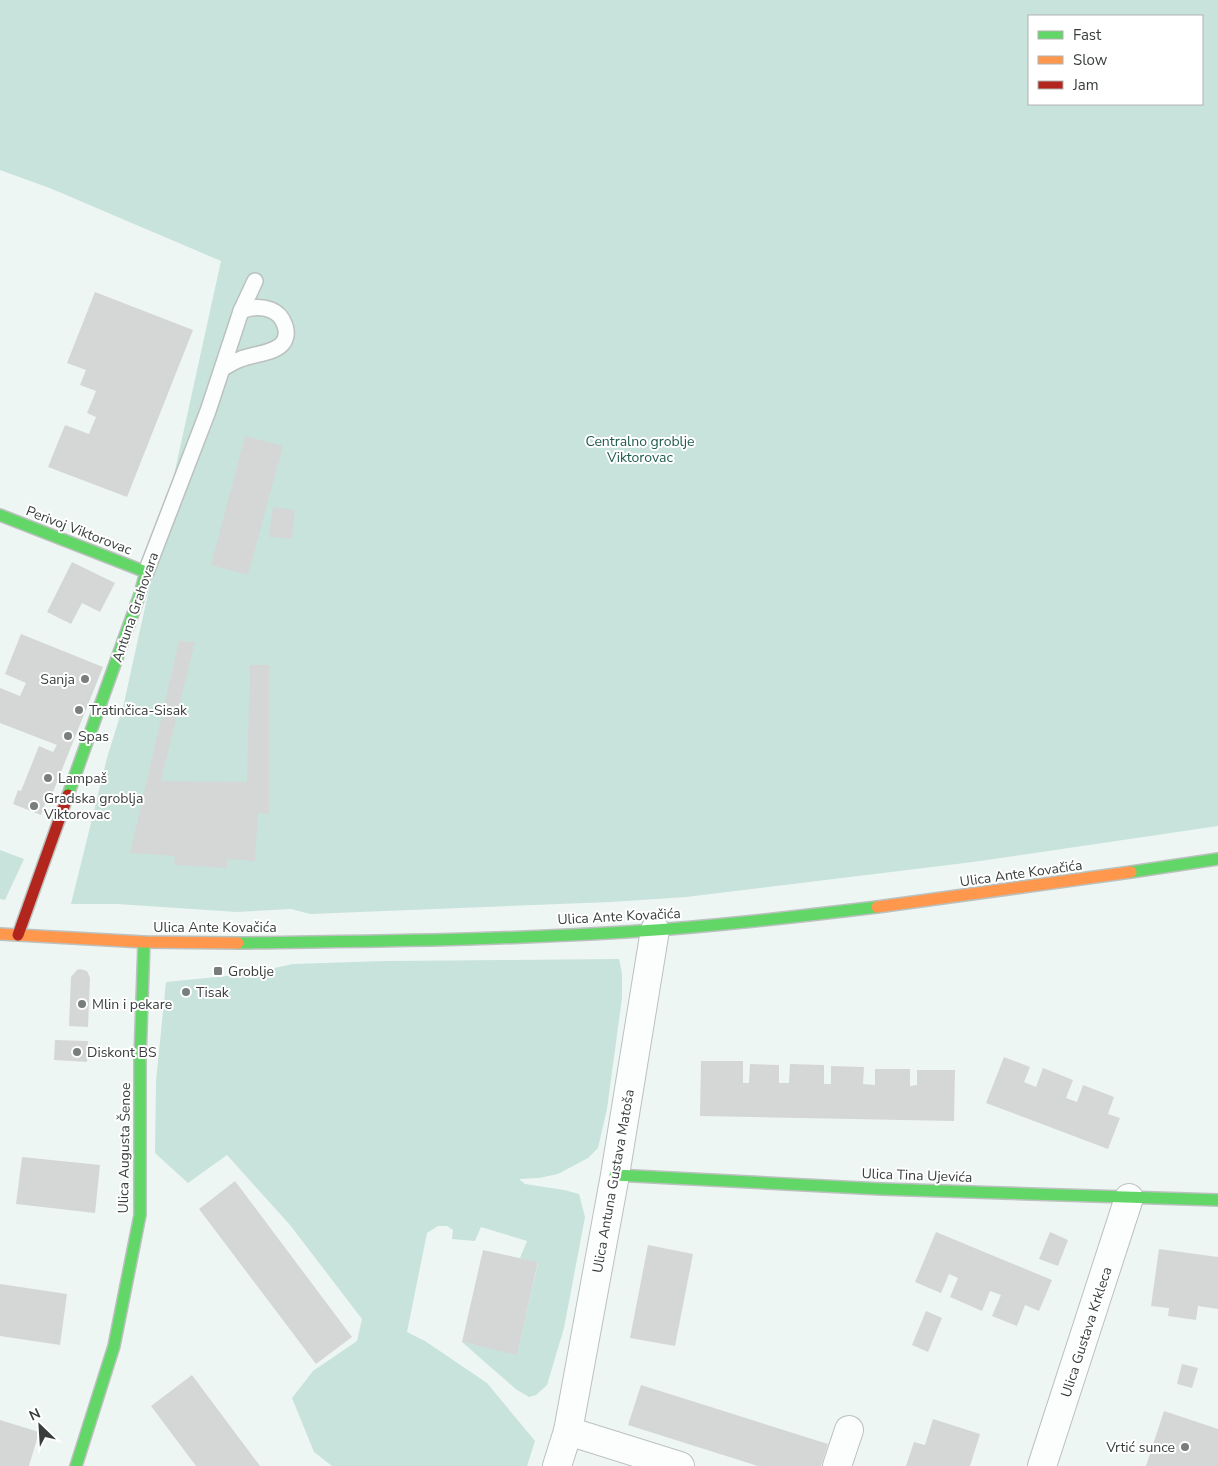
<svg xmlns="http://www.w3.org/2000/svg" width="1218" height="1466" viewBox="0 0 1218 1466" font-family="'Nunito Sans',sans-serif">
	<rect width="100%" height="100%" fill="#eef6f4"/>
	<!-- green -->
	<g fill="#c7e3db" fill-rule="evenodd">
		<path d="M 0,0 L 1218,0 L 1218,826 L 973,862 L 686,897 L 611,902 L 310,914 L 291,909 L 237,912 L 117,904 L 71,904 L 107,758 L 124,703 L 221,261 L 52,189 L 0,170 ZM 1029,16 L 1202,16 L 1202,104 L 1029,104 Z"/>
		<path d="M 0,850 L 24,859 L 5,900 L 0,899 Z"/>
		<path d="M 619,959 L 622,973 L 622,998 L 607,1109 L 598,1148 L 588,1158 L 558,1174 L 539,1178 L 519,1179 L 525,1184 L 564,1190 L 579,1194 L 585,1217 L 564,1328 L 547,1385 L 536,1395 L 529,1397 L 517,1390 L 462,1342 L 517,1354 L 538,1263 L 520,1258 L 527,1241 L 481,1227 L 475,1241 L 452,1239 L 453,1230 L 447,1226 L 438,1226 L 427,1233 L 407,1332 L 425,1341 L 487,1383 L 535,1441 L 527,1466 L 332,1466 L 314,1452 L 292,1398 L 313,1371 L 357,1341 L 362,1319 L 290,1225 L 227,1155 L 188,1183 L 155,1153 L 156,1081 L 166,982 L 247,974 L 293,964 L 385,961 Z"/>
	</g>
	<!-- building -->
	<g fill="#d5d7d7">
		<path d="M 95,292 L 193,330 L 127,497 L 48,467 L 65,425 L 89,434 L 96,417 L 87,413 L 96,391 L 80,385 L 86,370 L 67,363 Z"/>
		<path d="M 245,436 L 283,446 L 248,575 L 211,565 Z"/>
		<path d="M 273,507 L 295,510 L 292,539 L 269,537 Z"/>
		<path d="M 72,562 L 115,583 L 100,612 L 82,603 L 71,624 L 47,612 Z"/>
		<path d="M 21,634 L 103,667 L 49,802 L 46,801 L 41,815 L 13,804 L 18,790 L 21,791 L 39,746 L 53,752 L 57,745 L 0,723 L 0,688 L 20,696 L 26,683 L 5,674 Z"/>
		<path d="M 179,641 L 195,642 L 161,781 L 247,782 L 250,665 L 269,665 L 269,814 L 258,813 L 255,861 L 227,859 L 227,868 L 174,865 L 175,856 L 130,853 Z"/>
		<path d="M 80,969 L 87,971 L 90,978 L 88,1027 L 69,1026 L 71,977 L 77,970 Z"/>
		<path d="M 55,1040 L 88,1041 L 87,1062 L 54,1060 Z"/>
		<path d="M 1004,1057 L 1030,1067 L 1024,1082 L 1036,1087 L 1043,1068 L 1073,1080 L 1066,1098 L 1077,1102 L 1083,1085 L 1114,1097 L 1108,1114 L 1120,1118 L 1108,1149 L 986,1103 Z"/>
		<path d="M 701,1061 L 743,1061 L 743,1083 L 749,1083 L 750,1064 L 779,1065 L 779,1083 L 789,1083 L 790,1064 L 824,1065 L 824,1084 L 831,1084 L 831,1066 L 864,1067 L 863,1084 L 875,1085 L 875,1069 L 910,1069 L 910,1086 L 917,1085 L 917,1070 L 955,1070 L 954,1121 L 700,1116 Z"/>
		<path d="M 22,1157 L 100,1165 L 95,1213 L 16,1204 Z"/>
		<path d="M 235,1181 L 352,1337 L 316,1364 L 199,1209 Z"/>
		<path d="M 936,1232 L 1052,1280 L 1039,1311 L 1025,1305 L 1017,1326 L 992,1316 L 1001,1295 L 990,1291 L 982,1311 L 950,1297 L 958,1278 L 949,1274 L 941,1293 L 915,1282 Z"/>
		<path d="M 1050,1232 L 1068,1240 L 1058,1266 L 1039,1259 Z"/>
		<path d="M 648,1245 L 693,1254 L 675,1346 L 630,1338 Z"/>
		<path d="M 1159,1249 L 1218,1257 L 1218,1309 L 1198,1306 L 1196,1320 L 1168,1316 L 1169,1308 L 1151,1306 Z"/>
		<path d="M 483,1250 L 538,1262 L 517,1355 L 462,1342 Z"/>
		<path d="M 0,1284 L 67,1294 L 60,1345 L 0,1336 Z"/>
		<path d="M 926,1311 L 942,1318 L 928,1352 L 912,1345 Z"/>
		<path d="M 1182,1364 L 1198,1368 L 1192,1388 L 1177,1384 Z"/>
		<path d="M 192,1375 L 260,1466 L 196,1466 L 151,1406 Z"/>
		<path d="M 641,1385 L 828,1444 L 821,1466 L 758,1466 L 628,1425 Z"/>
		<path d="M 1164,1411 L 1218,1429 L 1218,1466 L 1146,1466 Z"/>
		<path d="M 933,1419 L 980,1434 L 970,1466 L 906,1466 L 914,1442 L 925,1445 Z"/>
		<path d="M 0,1420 L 39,1432 L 29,1466 L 0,1466 Z"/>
	</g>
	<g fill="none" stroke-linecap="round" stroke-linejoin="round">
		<!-- lane casing -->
		<g stroke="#bbc1bf" stroke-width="18">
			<g id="lane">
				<path d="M 223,368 C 229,365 235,361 241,359 C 253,354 271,354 281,345 C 292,335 284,315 271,310 C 261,306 251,307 241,311"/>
				<path d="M 146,572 L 208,411 L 241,311 L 255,281"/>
			</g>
		</g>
		<!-- street casing -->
		<g stroke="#bbc1bf" stroke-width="30">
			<g id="street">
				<path d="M 568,1431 L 680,1466"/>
				<path d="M 557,1466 L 568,1431 L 615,1175 L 655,930"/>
				<path d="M 837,1466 L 849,1430"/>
				<path d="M 1042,1466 L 1129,1198"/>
			</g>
		</g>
		<!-- fast casing -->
		<g stroke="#bbc1bf" stroke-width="14">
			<g id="fast">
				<path d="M 0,515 L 146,572 L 140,594 L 68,795"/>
				<path d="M 1131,872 L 1218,859"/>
				<path d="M 238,943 C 377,941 516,940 655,930 C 729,925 803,916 877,907"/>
				<path d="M 615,1175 L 881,1189 L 1218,1200"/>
				<path d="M 76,1466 L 114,1346 L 140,1215 L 140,1059 L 144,942"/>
			</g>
		</g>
		<!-- slow casing -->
		<g stroke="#bbc1bf" stroke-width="14">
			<g id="slow">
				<path d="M 877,907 L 1131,872"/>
				<path d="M 0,934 L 144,942 L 238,943"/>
			</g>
		</g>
		<!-- jam casing -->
		<g stroke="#bbc1bf" stroke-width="14">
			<path id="jam" d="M 18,935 L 68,795"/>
		</g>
		<!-- lane -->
		<use href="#lane" stroke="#fcfefd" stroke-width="15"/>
		<!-- street -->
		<use href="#street" stroke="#fcfefd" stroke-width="28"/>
		<!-- fast -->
		<use href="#fast" stroke="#63d668" stroke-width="11"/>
		<!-- slow -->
		<use href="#slow" stroke="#ff974d" stroke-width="11"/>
		<!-- jam -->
		<use href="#jam" stroke="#b3261e" stroke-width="11"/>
	</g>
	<!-- markers -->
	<g fill="#787e7d" stroke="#fff" stroke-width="2">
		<circle cx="85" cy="679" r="5"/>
		<circle cx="79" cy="710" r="5"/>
		<circle cx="68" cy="736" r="5"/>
		<circle cx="48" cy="778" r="5"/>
		<circle cx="34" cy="806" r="5"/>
		<rect x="213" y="966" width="10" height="10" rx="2.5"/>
		<circle cx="186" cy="992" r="5"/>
		<circle cx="82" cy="1004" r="5"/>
		<circle cx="77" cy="1052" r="5"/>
		<circle cx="1185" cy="1447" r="5"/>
	</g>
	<g text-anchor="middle" stroke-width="4" stroke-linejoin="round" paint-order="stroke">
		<!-- park labels -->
		<g font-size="14" fill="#205d4f" stroke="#fff">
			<text x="640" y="446">Centralno groblje<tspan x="640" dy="16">Viktorovac</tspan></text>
		</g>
		<!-- street labels -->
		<g font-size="14" fill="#393e3d" stroke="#fff">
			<text transform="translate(79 530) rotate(21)" y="5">Perivoj Viktorovac</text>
			<text transform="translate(135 607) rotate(-71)" y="5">Antuna Grahovara</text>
			<text transform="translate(1021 873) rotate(-8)" y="5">Ulica Ante Kovačića</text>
			<text transform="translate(619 916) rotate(-3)" y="5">Ulica Ante Kovačića</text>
			<text x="215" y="932">Ulica Ante Kovačića</text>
			<text transform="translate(124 1148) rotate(-89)" y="5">Ulica Augusta Šenoe</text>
			<text transform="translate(917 1175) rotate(2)" y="5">Ulica Tina Ujevića</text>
			<text transform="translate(613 1181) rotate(-80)" y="5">Ulica Antuna Gustava Matoša</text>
			<text transform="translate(1086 1332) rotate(-72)" y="5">Ulica Gustava Krkleca</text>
		</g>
		<!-- poi labels -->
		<g font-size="14" fill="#393e3d" stroke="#fff" text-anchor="start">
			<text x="75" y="684" text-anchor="end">Sanja</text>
			<text x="89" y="715">Tratinčica-Sisak</text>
			<text x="78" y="741">Spas</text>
			<text x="58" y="783">Lampaš</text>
			<text x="44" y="803">Gradska groblja<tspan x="44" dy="16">Viktorovac</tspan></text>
			<text x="228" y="976">Groblje</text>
			<text x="196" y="997">Tisak</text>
			<text x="92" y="1009">Mlin i pekare</text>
			<text x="87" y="1057">Diskont BS</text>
			<text x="1175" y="1452" text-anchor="end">Vrtić sunce</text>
		</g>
	</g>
	<!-- legend -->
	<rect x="1028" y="15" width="175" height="90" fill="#ffffff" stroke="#b0b2b1"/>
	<rect x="1038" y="31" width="25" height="8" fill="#63d668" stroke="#b0b2b1"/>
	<text x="1073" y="40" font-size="15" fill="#393e3d">Fast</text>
	<rect x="1038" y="56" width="25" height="8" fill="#ff974d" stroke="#b0b2b1"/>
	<text x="1073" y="65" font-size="15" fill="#393e3d">Slow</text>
	<rect x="1038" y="81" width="25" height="8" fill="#b3261e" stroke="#b0b2b1"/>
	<text x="1073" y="90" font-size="15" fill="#393e3d">Jam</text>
	<!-- north arrow -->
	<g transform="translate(40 1426) rotate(335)" stroke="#ffffff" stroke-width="4" paint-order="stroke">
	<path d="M0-4L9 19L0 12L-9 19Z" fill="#393e3d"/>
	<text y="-8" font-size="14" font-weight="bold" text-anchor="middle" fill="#393e3d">N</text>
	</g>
</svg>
